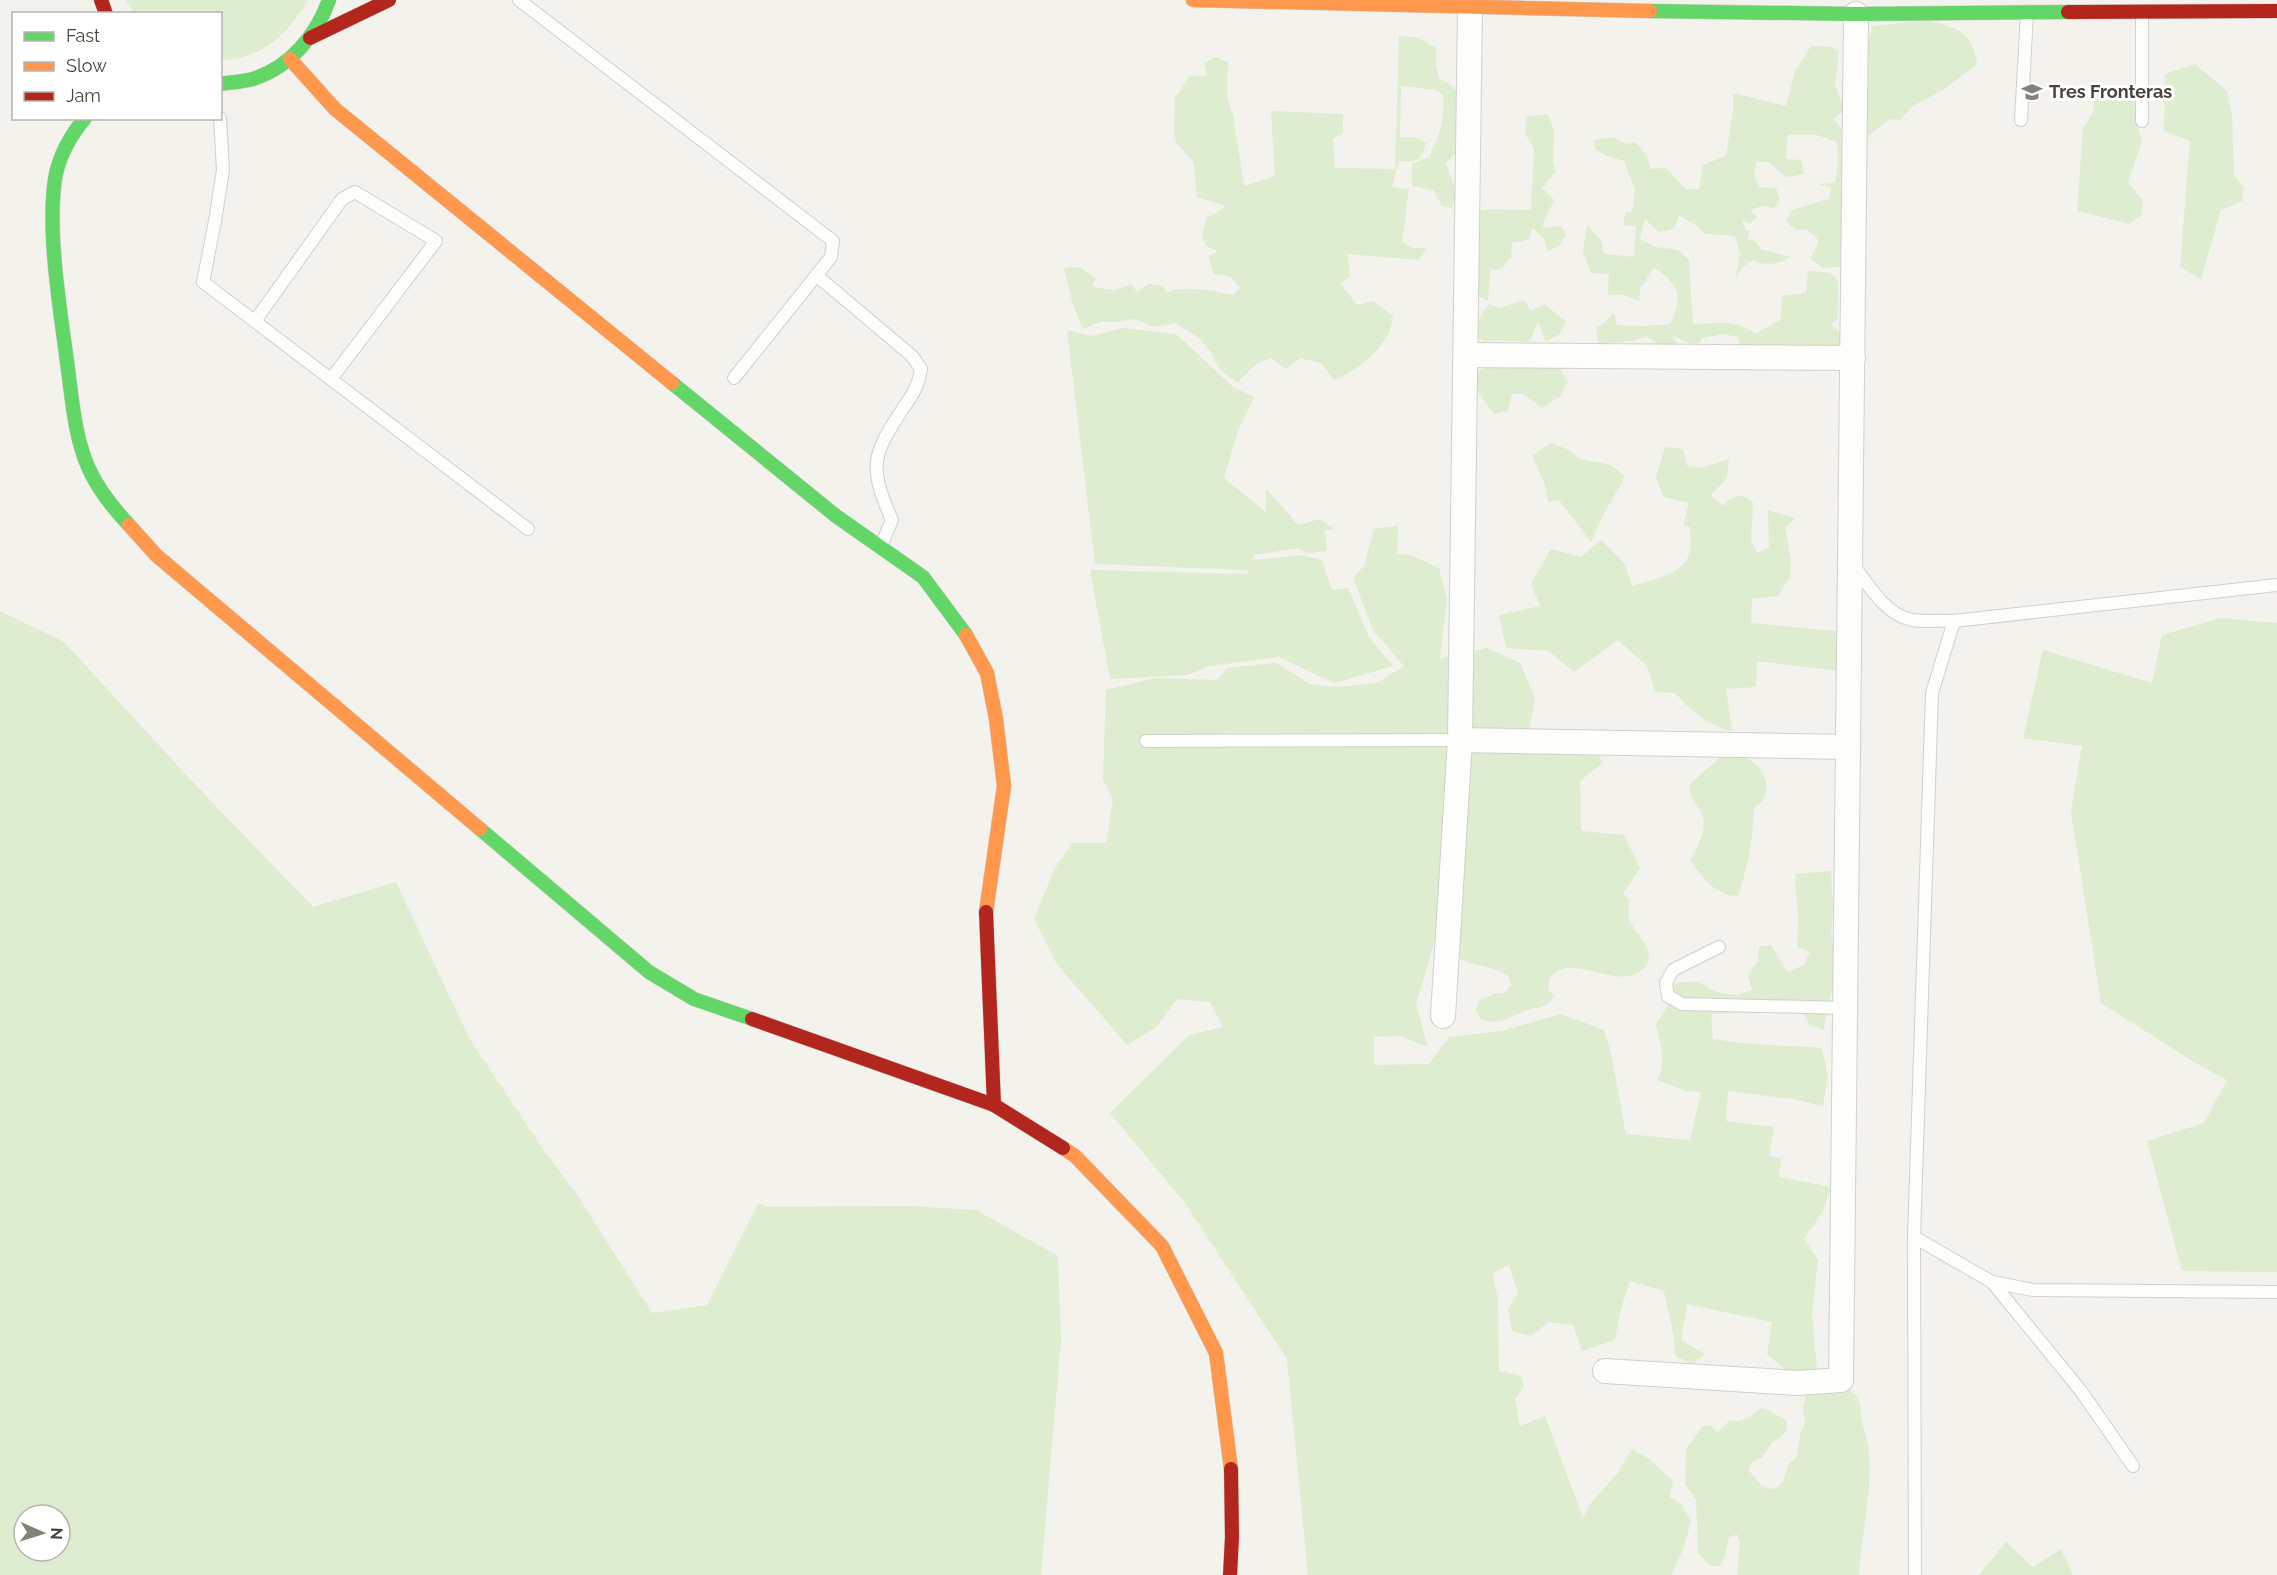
<svg xmlns="http://www.w3.org/2000/svg" width="2277" height="1575" viewBox="0 0 2277 1575" font-family="Raleway,sans-serif">
	<rect width="100%" height="100%" fill="#f3f2ed"/>
	<!-- green -->
	<g fill="#deeccf" fill-rule="evenodd">
		<path d="M 126,0 L 308,0 C 289,33 261,60 221,60 L 220,14 L 134,13 Z"/>
		<path d="M 1927,20 C 1958,30 1971,28 1977,64 L 1946,88 L 1913,106 L 1900,120 L 1890,119 L 1860,142 L 1867,44 L 1873,26 Z"/>
		<path d="M 1399,36 L 1417,37 L 1436,48 L 1436,66 L 1439,78 C 1458,89 1479,108 1471,132 C 1467,143 1454,155 1446,163 L 1457,193 L 1452,208 L 1442,206 L 1433,190 L 1412,186 L 1412,164 L 1430,157 C 1431,148 1436,143 1439,134 C 1443,122 1444,108 1443,95 L 1437,90 L 1401,86 L 1400,137 L 1414,137 L 1426,143 C 1419,163 1419,162 1399,161 L 1392,187 L 1409,189 L 1402,242 L 1413,248 L 1426,248 L 1419,260 L 1347,254 L 1350,276 L 1341,284 L 1357,305 L 1373,301 L 1393,316 C 1392,343 1358,372 1334,380 L 1321,363 L 1300,358 L 1286,369 L 1271,358 L 1256,364 L 1237,383 L 1220,369 L 1210,351 L 1199,338 L 1175,323 L 1153,327 L 1135,319 L 1118,322 L 1100,322 L 1083,329 L 1073,305 L 1064,268 L 1079,267 L 1095,278 L 1092,287 L 1115,290 L 1131,284 L 1137,292 L 1148,284 L 1162,286 L 1167,292 C 1190,285 1210,291 1233,295 L 1240,288 L 1231,277 L 1214,274 L 1208,257 L 1218,251 L 1206,246 L 1202,237 L 1206,219 L 1226,206 L 1197,197 L 1194,163 L 1176,142 L 1174,131 L 1175,98 L 1190,76 L 1207,76 L 1204,63 L 1216,57 L 1228,62 L 1227,97 L 1233,115 L 1244,186 L 1275,176 L 1271,111 L 1343,114 L 1343,133 L 1333,139 L 1335,168 L 1395,169 Z"/>
		<path d="M 1811,46 L 1831,47 L 1839,51 L 1835,84 L 1845,110 L 1834,119 L 1841,128 L 1849,248 L 1840,267 L 1823,268 L 1810,259 L 1818,243 L 1817,238 L 1806,229 L 1795,230 L 1786,220 L 1792,210 C 1805,207 1816,201 1829,199 L 1831,187 L 1818,184 L 1835,183 L 1838,162 L 1837,142 L 1817,135 L 1788,135 L 1786,159 L 1801,160 L 1804,174 L 1786,177 L 1770,163 L 1757,161 L 1754,174 L 1759,187 L 1776,188 L 1780,200 L 1774,208 L 1762,206 L 1750,210 L 1757,217 L 1750,224 L 1742,220 L 1746,231 L 1750,231 L 1747,239 L 1756,241 L 1760,249 L 1791,257 C 1777,265 1767,266 1752,260 L 1744,266 L 1736,276 L 1740,255 L 1735,236 L 1705,234 L 1697,226 L 1679,215 L 1674,229 L 1659,232 L 1645,219 L 1640,239 L 1655,247 L 1678,250 L 1689,260 L 1693,324 C 1715,323 1737,319 1755,334 L 1780,320 L 1782,296 L 1806,293 L 1808,271 L 1830,273 L 1838,281 L 1838,319 L 1831,325 L 1842,334 L 1840,353 L 1741,358 L 1739,337 L 1723,334 L 1703,338 L 1696,347 L 1672,335 L 1677,343 L 1664,347 L 1646,336 C 1631,344 1614,341 1598,344 L 1596,327 L 1604,323 L 1614,313 L 1617,325 L 1644,326 L 1670,324 C 1683,299 1680,283 1654,268 L 1640,289 L 1639,301 L 1624,295 L 1608,295 L 1609,274 L 1591,273 L 1583,253 L 1587,224 L 1601,241 L 1604,254 L 1634,257 L 1636,226 L 1623,225 L 1626,211 L 1632,213 L 1635,190 L 1624,161 L 1607,156 L 1595,149 L 1594,140 L 1612,137 L 1627,144 L 1636,142 L 1646,155 L 1651,169 L 1666,168 L 1686,189 L 1699,189 L 1703,165 L 1726,156 L 1733,111 L 1733,93 L 1786,106 L 1795,71 Z"/>
		<path d="M 2195,64 L 2227,91 L 2232,116 L 2234,175 L 2244,188 L 2242,201 L 2221,210 L 2201,279 L 2180,267 L 2190,141 L 2164,131 L 2165,74 Z"/>
		<path d="M 2117,89 L 2134,99 L 2135,115 L 2142,141 L 2128,182 L 2143,201 L 2141,216 L 2129,224 L 2077,211 L 2083,128 L 2093,113 L 2095,91 Z"/>
		<path d="M 1548,114 L 1554,130 L 1553,163 L 1556,171 L 1542,188 L 1554,200 C 1550,211 1543,217 1543,228 L 1561,226 L 1566,235 L 1559,246 L 1548,251 L 1543,237 L 1532,228 L 1530,239 L 1512,243 L 1511,257 L 1502,269 L 1490,270 L 1488,300 L 1467,293 L 1471,237 L 1480,239 L 1475,229 L 1480,219 L 1478,211 L 1491,209 L 1531,210 L 1534,148 L 1525,134 L 1526,117 Z"/>
		<path d="M 1524,300 L 1531,311 L 1544,304 L 1566,321 L 1559,335 L 1546,341 L 1538,322 L 1530,341 C 1513,342 1499,339 1483,341 L 1471,331 L 1489,304 L 1500,308 Z"/>
		<path d="M 1123,328 L 1176,334 L 1233,387 L 1254,397 L 1238,431 L 1224,478 L 1266,512 L 1266,488 L 1298,525 L 1320,519 L 1335,529 L 1325,530 L 1327,551 L 1306,553 L 1298,548 L 1254,555 L 1252,560 L 1300,555 L 1322,560 L 1332,590 L 1348,588 L 1369,637 L 1393,666 L 1334,683 L 1279,657 L 1209,666 L 1188,675 L 1110,679 L 1090,570 L 1247,574 L 1251,563 L 1247,570 L 1095,564 L 1067,330 L 1091,336 Z"/>
		<path d="M 1557,364 L 1568,382 L 1559,397 L 1542,408 L 1523,394 L 1512,394 L 1508,411 L 1494,414 L 1478,392 L 1474,375 L 1489,365 Z"/>
		<path d="M 1551,443 L 1569,450 L 1580,459 L 1611,465 L 1625,477 L 1602,517 L 1591,542 L 1559,500 L 1548,502 L 1545,485 L 1532,455 Z"/>
		<path d="M 1665,447 L 1683,449 L 1687,466 L 1701,468 L 1729,459 L 1727,478 L 1711,495 L 1723,506 L 1729,499 L 1741,495 L 1753,502 L 1751,541 L 1758,553 L 1769,547 L 1768,510 L 1796,518 L 1785,528 L 1791,560 L 1790,577 L 1778,596 L 1752,599 L 1751,623 L 1844,632 L 1836,648 L 1847,672 L 1757,661 L 1756,687 L 1726,689 L 1732,731 C 1705,724 1693,712 1675,693 L 1655,692 L 1647,666 L 1618,640 L 1574,672 L 1549,651 L 1506,648 L 1499,615 L 1540,606 L 1531,584 L 1551,549 L 1581,557 L 1601,540 L 1625,564 L 1632,586 C 1652,580 1685,575 1690,551 C 1692,543 1690,534 1690,527 L 1683,525 L 1689,503 L 1664,497 L 1656,478 Z"/>
		<path d="M 1398,526 L 1397,554 L 1410,555 L 1439,568 L 1447,599 L 1440,658 L 1487,648 L 1520,663 L 1535,698 L 1528,737 L 1595,750 L 1603,763 L 1580,781 L 1581,831 L 1624,835 L 1640,868 L 1623,894 L 1629,900 C 1629,905 1627,914 1629,919 C 1633,933 1667,957 1636,974 C 1611,987 1552,944 1548,989 L 1554,997 C 1543,1011 1539,1005 1525,1011 C 1507,1017 1503,1026 1480,1019 L 1476,1010 L 1478,1001 L 1496,993 L 1505,993 L 1511,985 L 1508,976 C 1492,964 1472,968 1458,957 C 1450,951 1444,937 1438,929 L 1416,1005 L 1428,1047 L 1400,1036 L 1374,1037 L 1374,1065 L 1429,1064 L 1449,1037 L 1502,1031 L 1561,1014 L 1604,1030 L 1611,1053 L 1626,1134 L 1690,1140 L 1701,1092 L 1686,1091 L 1657,1080 C 1667,1062 1660,1042 1656,1024 L 1667,1007 L 1675,983 L 1697,981 L 1716,992 L 1737,995 L 1752,990 L 1748,976 L 1758,961 L 1759,947 L 1771,945 L 1787,972 L 1804,965 L 1810,952 L 1797,947 L 1798,919 L 1795,874 L 1831,871 L 1833,910 L 1831,936 L 1839,958 L 1823,1030 L 1810,1025 L 1797,1004 L 1773,1012 L 1711,1014 L 1713,1039 L 1740,1043 L 1822,1048 L 1828,1077 L 1823,1106 L 1793,1099 L 1728,1091 L 1726,1121 L 1774,1127 L 1769,1156 L 1781,1158 L 1779,1177 L 1831,1187 L 1823,1211 L 1804,1239 L 1818,1260 L 1812,1314 L 1817,1371 L 1785,1370 L 1767,1354 L 1772,1322 L 1687,1304 L 1681,1340 L 1705,1354 L 1692,1365 L 1675,1355 L 1674,1337 L 1664,1291 L 1630,1281 L 1620,1312 L 1615,1340 L 1582,1351 L 1573,1325 L 1549,1322 L 1531,1336 L 1512,1331 L 1508,1309 L 1518,1293 L 1509,1265 L 1493,1273 L 1498,1302 L 1499,1371 L 1521,1376 L 1524,1386 L 1515,1399 L 1520,1426 L 1545,1416 L 1583,1518 L 1590,1504 L 1617,1474 L 1632,1449 L 1649,1459 L 1673,1481 L 1670,1497 L 1681,1504 L 1691,1521 L 1684,1547 L 1671,1575 L 1308,1575 L 1287,1359 L 1185,1203 L 1110,1113 L 1189,1035 L 1223,1027 L 1210,1002 L 1177,999 L 1156,1027 L 1127,1045 L 1056,963 L 1034,919 L 1054,870 L 1072,843 L 1106,843 L 1113,800 L 1103,779 L 1106,690 L 1156,678 L 1217,680 L 1227,668 L 1276,663 L 1310,684 L 1337,687 L 1377,683 L 1404,666 L 1373,630 L 1353,578 L 1364,566 L 1374,529 Z"/>
		<path d="M 0,611 L 64,642 L 188,777 L 313,907 L 396,882 L 469,1038 L 545,1152 L 578,1196 L 652,1313 L 707,1305 L 758,1204 L 770,1207 L 907,1206 L 976,1210 L 1058,1256 L 1061,1340 L 1041,1575 L 0,1575 ZM 24,1515 L 60,1515 L 60,1551 L 24,1551 Z"/>
		<path d="M 2221,618 L 2277,623 L 2277,1272 L 2182,1271 L 2147,1141 L 2204,1123 L 2227,1080 L 2194,1062 L 2101,1003 L 2071,812 L 2082,746 L 2023,738 L 2043,650 L 2152,683 L 2162,635 Z"/>
		<path d="M 1724,754 C 1732,755 1741,755 1748,759 C 1767,769 1775,796 1754,808 C 1753,840 1748,865 1738,896 C 1715,896 1703,877 1690,861 C 1697,847 1708,830 1702,815 C 1697,802 1688,799 1690,784 Z"/>
		<path d="M 1818,1382 C 1832,1383 1845,1384 1856,1396 C 1862,1403 1860,1410 1861,1418 C 1863,1427 1866,1436 1868,1445 C 1874,1488 1861,1532 1859,1575 L 1737,1575 L 1740,1543 L 1737,1534 L 1729,1538 L 1725,1557 L 1720,1566 L 1710,1566 L 1698,1553 L 1696,1499 L 1685,1484 L 1686,1449 L 1702,1427 L 1711,1425 L 1717,1433 L 1730,1420 C 1745,1424 1750,1415 1762,1408 L 1770,1411 L 1787,1421 L 1787,1430 L 1780,1438 L 1772,1442 L 1762,1458 L 1752,1462 L 1748,1470 L 1761,1485 L 1768,1489 L 1777,1488 L 1783,1481 L 1789,1464 L 1796,1458 L 1801,1431 L 1805,1424 L 1803,1406 L 1806,1397 Z"/>
		<path d="M 2006,1542 L 2033,1567 L 2061,1549 L 2073,1575 L 1979,1575 Z"/>
	</g>
	<g fill="none" stroke-linecap="round" stroke-linejoin="round">
		<!-- lane casing -->
		<g stroke="#d1d0cb" stroke-width="14">
			<g id="lane">
				<path d="M 519,0 L 833,241 L 831,257 L 734,378"/>
				<path d="M 220,118 L 223,170 L 215,221 L 203,282 L 528,529"/>
				<path d="M 2021,120 L 2027,14"/>
				<path d="M 2142,121 L 2142,14"/>
				<path d="M 816,275 L 912,356 L 921,369 C 919,385 913,394 904,407 C 872,455 868,466 892,520 L 881,546"/>
				<path d="M 255,321 L 342,199 L 355,192 L 436,241 L 331,379"/>
				<path d="M 1852,563 C 1867,583 1885,615 1912,620 C 1925,622 1941,620 1954,621 L 2277,585"/>
				<path d="M 1146,741 L 1460,740"/>
				<path d="M 1719,947 L 1673,970 L 1666,983 L 1668,996 L 1682,1004 L 1845,1008"/>
				<path d="M 1914,1237 L 1992,1282 L 2033,1290 L 2277,1292"/>
				<path d="M 1992,1282 L 2081,1391 L 2133,1466"/>
				<path d="M 1915,1575 L 1914,1237 L 1932,693 L 1954,621"/>
			</g>
		</g>
		<!-- street casing -->
		<g stroke="#d1d0cb" stroke-width="26">
			<g id="street">
				<path d="M 1466,355 L 1853,358"/>
				<path d="M 1460,740 L 1848,747"/>
				<path d="M 1443,1016 L 1460,740 L 1470,8"/>
				<path d="M 1605,1371 L 1798,1383 L 1841,1380 L 1856,14"/>
			</g>
		</g>
		<!-- fast casing -->
		<g stroke="#d2cfc5" stroke-width="15">
			<g id="fast">
				<path d="M 1650,11 L 1856,14 L 2068,12"/>
				<path d="M 220,84 C 231,82 242,82 253,79 C 290,67 316,36 329,0"/>
				<path d="M 85,118 C 70,136 59,155 55,179 C 47,232 60,308 67,362 C 72,397 74,436 89,469 C 98,489 114,509 129,525"/>
				<path d="M 672,383 L 836,516 L 923,577 L 966,635"/>
				<path d="M 480,829 L 649,972 L 694,999 L 752,1019"/>
			</g>
		</g>
		<!-- slow casing -->
		<g stroke="#d2cfc5" stroke-width="15">
			<g id="slow">
				<path d="M 1193,0 L 1650,11"/>
				<path d="M 290,59 L 335,109 L 672,383"/>
				<path d="M 129,525 L 156,555 L 480,829"/>
				<path d="M 966,635 L 987,673 L 996,719 L 1004,786 L 986,912"/>
				<path d="M 1063,1148 L 1075,1156 L 1162,1246 L 1216,1353 L 1231,1469"/>
			</g>
		</g>
		<!-- jam casing -->
		<g stroke="#d2cfc5" stroke-width="15">
			<g id="jam">
				<path d="M 101,0 L 106,14"/>
				<path d="M 2068,12 L 2277,11"/>
				<path d="M 310,38 L 389,0"/>
				<path d="M 986,912 L 994,1105"/>
				<path d="M 752,1019 L 994,1105 L 1063,1148"/>
				<path d="M 1230,1575 L 1232,1537 L 1231,1469"/>
			</g>
		</g>
		<!-- lane -->
		<use href="#lane" stroke="#fdfdfc" stroke-width="12"/>
		<!-- street -->
		<use href="#street" stroke="#fdfdfc" stroke-width="24"/>
		<!-- fast -->
		<use href="#fast" stroke="#63d668" stroke-width="14"/>
		<!-- slow -->
		<use href="#slow" stroke="#ff974d" stroke-width="14"/>
		<!-- jam -->
		<use href="#jam" stroke="#b3261e" stroke-width="14"/>
	</g>
	<!-- icons -->
	<defs>
		<g id="school-bare" transform="scale(1.62)"><path d="M0-5L7-2L0 1L-7-2ZM-4 1L0 2.5L4 1V4Q0 6-4 4Z" fill="#848178" stroke="#fff" stroke-width="2.5" paint-order="stroke"/></g>
	</defs>
	<g fill-rule="evenodd">
		<use href="#school-bare" x="2032" y="92"/>
	</g>
	<g text-anchor="middle" stroke-width="6" stroke-linejoin="round" paint-order="stroke">
		<!-- poi labels -->
		<g font-size="18" font-weight="bold" fill="#494439" stroke="#fff" text-anchor="start">
			<text x="2049" y="98">Tres Fronteras</text>
		</g>
	</g>
	<!-- legend -->
	<rect x="12" y="12" width="210" height="108" fill="#ffffff" stroke="#b6b4b0" stroke-width="1.5"/>
	<rect x="24" y="32" width="30" height="9" fill="#63d668" stroke="#b6b4b0" stroke-width="1.5"/>
	<text x="66" y="42" font-size="18" fill="#494439">Fast</text>
	<rect x="24" y="62" width="30" height="9" fill="#ff974d" stroke="#b6b4b0" stroke-width="1.5"/>
	<text x="66" y="72" font-size="18" fill="#494439">Slow</text>
	<rect x="24" y="92" width="30" height="9" fill="#b3261e" stroke="#b6b4b0" stroke-width="1.5"/>
	<text x="66" y="102" font-size="18" fill="#494439">Jam</text>
	<!-- north arrow -->
	<g transform="translate(42 1533) rotate(93)"><circle r="28" fill="#ffffff" stroke="#b6b4b0" stroke-width="1.5"/>
	<path d="M0-4.5L10 22L0 15L-10 22Z" fill="#848178"/>
	<text y="-9" font-size="16" font-weight="bold" text-anchor="middle" fill="#494439">N</text>
	</g>
</svg>
